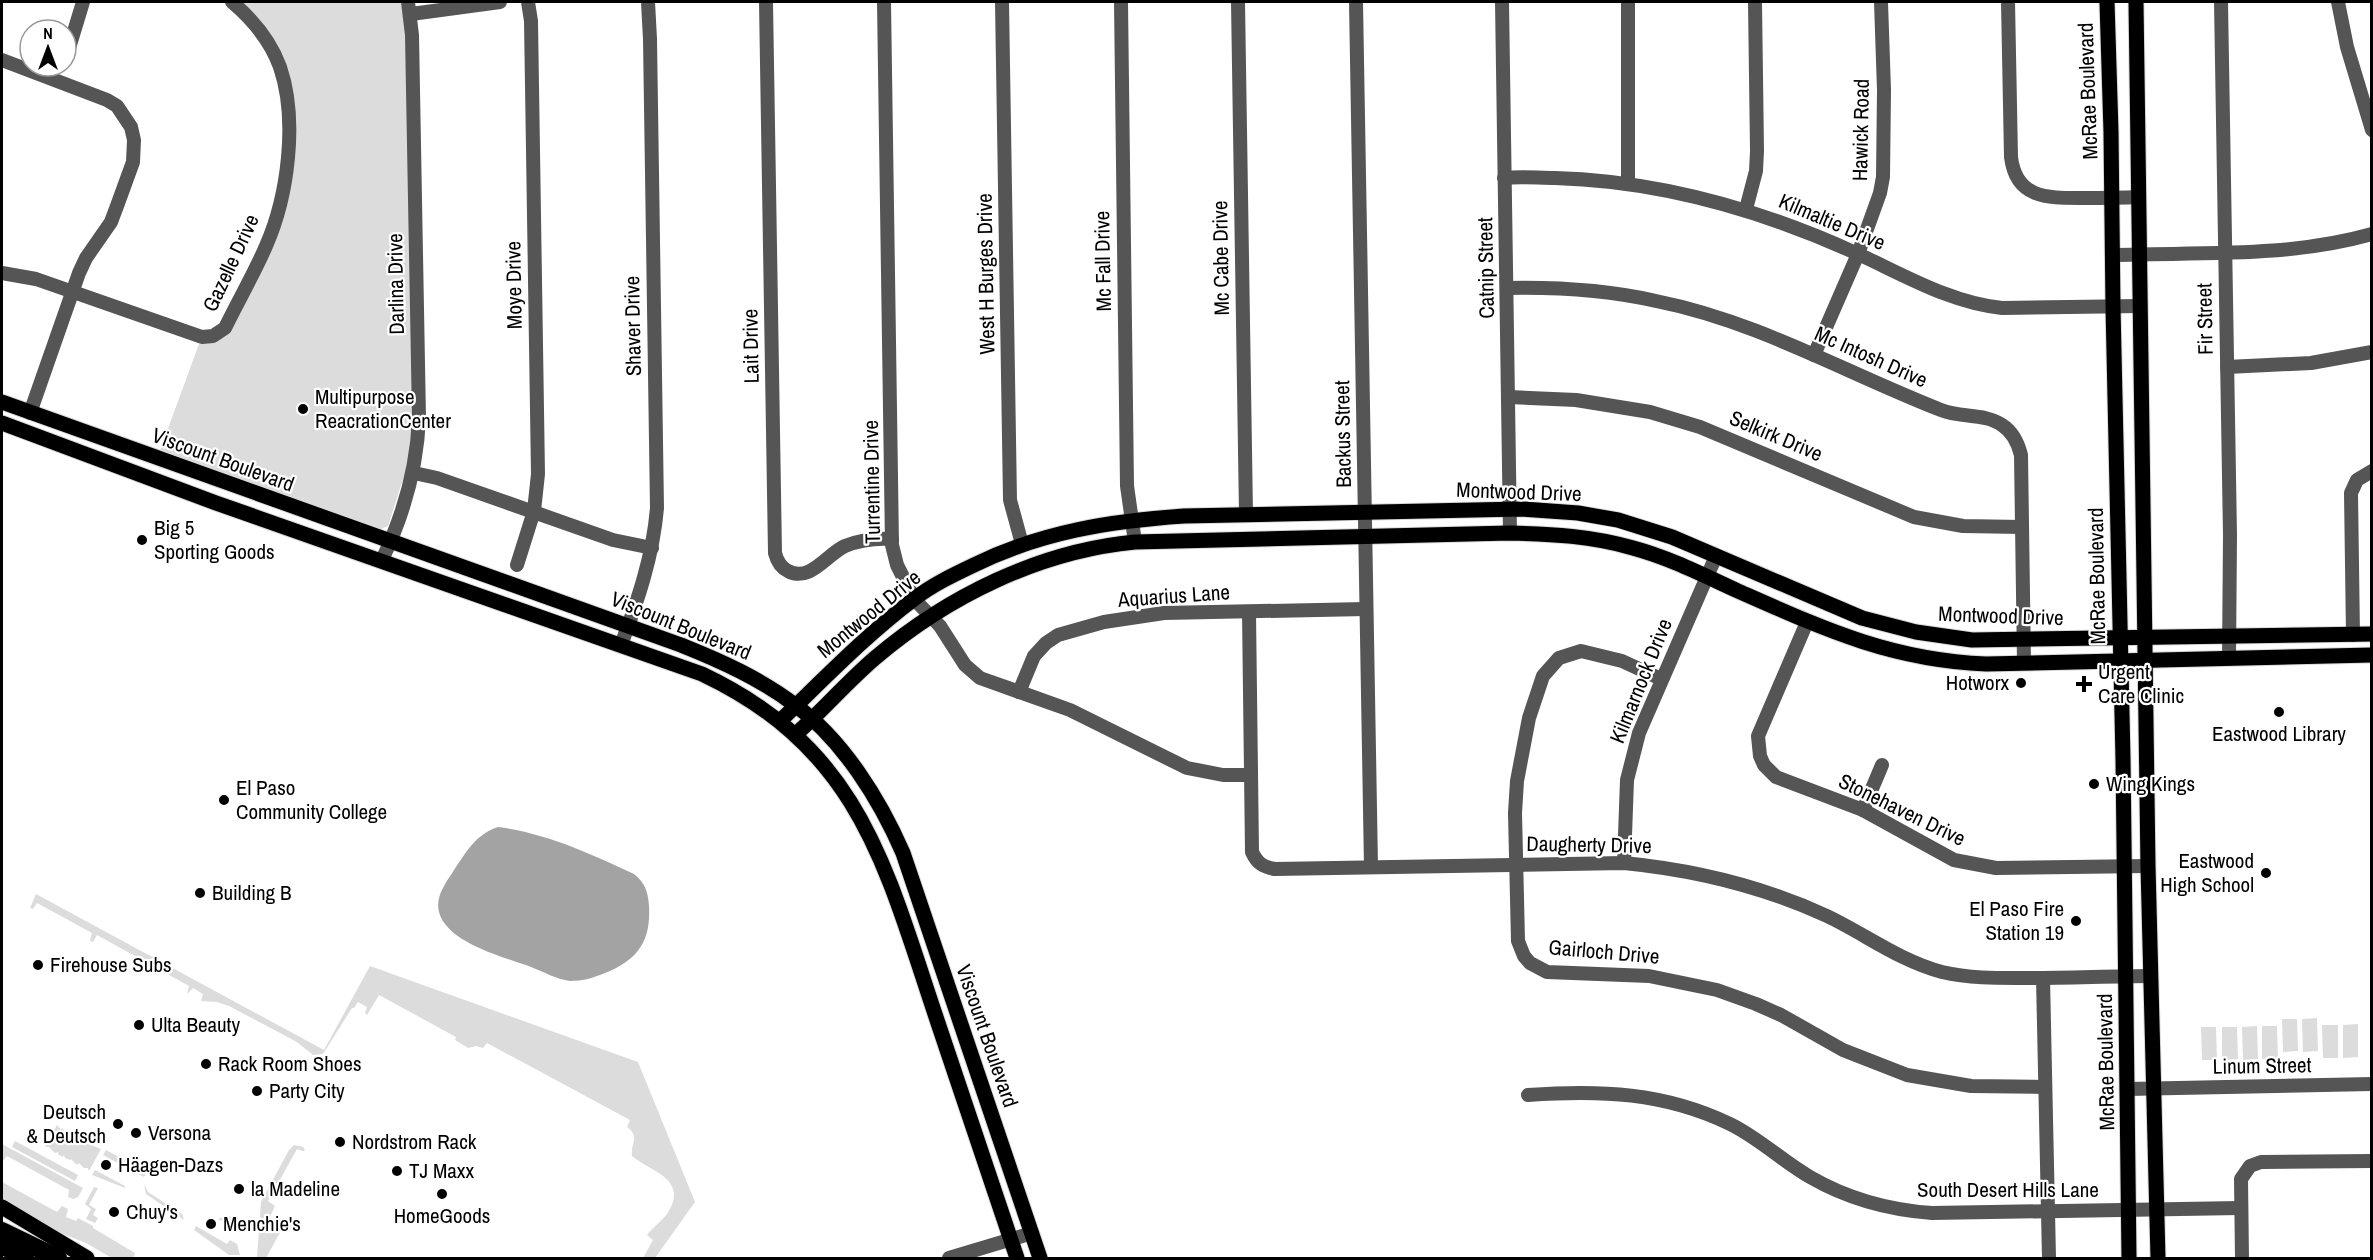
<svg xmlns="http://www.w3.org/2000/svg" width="2373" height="1260" viewBox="0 0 2373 1260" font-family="'Archivo Narrow',sans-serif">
	<rect width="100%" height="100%" fill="#fff"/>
	<!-- green -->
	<g fill="#dcdcdc">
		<path d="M 241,2 L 401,2 L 406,28 L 413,419 L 411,454 L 388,526 L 376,531 L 159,453 L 199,344 L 225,336 L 270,248 L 292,88 Z"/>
		<path d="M 36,894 L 324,1050 L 370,966 L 638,1062 L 695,1202 L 655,1258 L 643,1258 L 653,1240 L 647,1235 C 653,1227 661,1222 667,1214 C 690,1179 651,1172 632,1156 C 630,1143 641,1137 627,1127 L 630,1120 L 487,1043 L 483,1048 L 476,1046 L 468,1048 L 455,1040 L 456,1037 L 379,995 L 367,1015 L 365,1013 L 367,1007 L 358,1002 L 354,1008 L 352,1008 L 323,1054 L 313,1055 L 297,1042 L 229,1006 L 217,1002 L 201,1001 L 203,994 L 193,988 L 187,994 L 189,986 L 97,935 L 93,942 L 90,941 L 92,933 L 37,903 L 33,909 L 30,908 Z"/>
		<path d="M 2317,1018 L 2318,1051 L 2303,1052 L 2302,1019 Z"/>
		<path d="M 2282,1019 L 2297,1019 L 2298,1051 L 2283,1052 Z"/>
		<path d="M 2358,1024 L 2358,1057 L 2343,1058 L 2343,1025 Z"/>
		<path d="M 2322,1025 L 2338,1025 L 2338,1058 L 2323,1058 Z"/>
		<path d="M 2257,1026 L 2258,1059 L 2243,1060 L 2242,1027 Z"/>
		<path d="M 2262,1026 L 2277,1026 L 2278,1059 L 2262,1059 Z"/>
		<path d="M 2201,1027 L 2216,1027 L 2217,1060 L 2202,1060 Z"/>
		<path d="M 2222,1027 L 2237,1027 L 2238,1059 L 2222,1060 Z"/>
		<path d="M 57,1125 L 61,1130 L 62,1128 L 68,1134 L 69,1132 L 75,1138 L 77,1136 L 81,1138 L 81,1140 L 89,1142 L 88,1144 L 101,1149 L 89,1171 L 88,1168 L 84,1168 L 79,1163 L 77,1165 L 71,1159 L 70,1160 L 65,1158 L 64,1155 L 62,1157 L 58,1154 L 58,1152 L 55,1153 L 49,1147 L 45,1147 Z"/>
		<path d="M 15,1141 L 78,1175 L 75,1181 L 12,1147 Z"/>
		<path d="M 2,1144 L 83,1188 L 78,1197 L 73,1199 L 68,1197 L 69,1190 L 7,1156 L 2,1162 Z"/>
		<path d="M 294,1145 L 303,1147 L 305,1150 L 303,1151 L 297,1149 L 277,1185 L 283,1188 L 282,1191 L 275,1189 L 268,1201 L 275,1206 L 269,1219 L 286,1227 L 290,1221 L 293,1225 L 289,1232 L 282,1229 L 266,1258 L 257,1258 L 261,1202 L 289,1150 Z"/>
		<path d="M 106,1150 L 147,1172 L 144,1177 L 103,1155 Z"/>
		<path d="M 95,1170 L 125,1186 L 125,1188 L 92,1175 Z"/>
		<path d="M 2,1182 L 57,1212 L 62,1206 L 68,1209 L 66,1217 L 76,1221 L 78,1218 L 93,1226 L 93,1228 L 135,1253 L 133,1258 L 112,1258 L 86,1243 L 53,1230 L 2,1199 Z"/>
		<path d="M 144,1184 L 148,1192 L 182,1214 L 184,1220 L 146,1194 Z"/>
		<path d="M 94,1187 L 98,1188 L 89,1205 L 96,1209 L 93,1215 L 98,1218 L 95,1223 L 86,1219 L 91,1209 L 85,1204 Z"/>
		<path d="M 228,1215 L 241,1224 L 239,1230 L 218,1219 Z"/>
		<path d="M 196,1226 L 227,1244 L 230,1240 L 237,1244 L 240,1255 L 229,1255 L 194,1230 Z"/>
	</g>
	<!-- water -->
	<path fill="#a3a3a3" d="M 498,827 C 546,833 591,854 634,874 C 645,883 648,891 649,906 C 651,941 638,960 605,973 C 593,978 583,981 570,981 C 556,979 544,972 531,967 C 504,957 447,943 439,912 C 435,896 446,883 454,870 C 467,851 475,835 498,827 Z"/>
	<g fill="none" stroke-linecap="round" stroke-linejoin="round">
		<!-- major casing -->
		<g stroke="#dbdbdb" stroke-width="17">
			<g id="major">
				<path d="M 2107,2 L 2111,132 L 2113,307 L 2123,759 L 2129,1258"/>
				<path d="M 2136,2 L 2148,866 L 2158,1258"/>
				<path d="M 2,402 L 681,645 C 721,661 761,679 795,705 C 843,740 880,800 903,853 L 1040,1258"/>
				<path d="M 2,423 L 216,503 L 702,674 C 860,749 885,865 936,1017 C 963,1098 990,1178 1017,1258"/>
				<path d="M 780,721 C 824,679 866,635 914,599 C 932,585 953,575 974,565 C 1041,532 1110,521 1184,516 L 1522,509 L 1578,513 L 1618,520 L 1672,537 L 1862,618 L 1916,632 L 1972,640 L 2372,634"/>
				<path d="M 796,734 C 823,710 847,682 875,658 C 948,596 1040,551 1135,542 L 1510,533 C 1552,534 1592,536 1633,548 C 1670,558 1703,575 1738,591 C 1824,629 1891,660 1986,664 L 2372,655"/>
				<path d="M 2,1207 L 87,1258"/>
			</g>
		</g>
		<!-- highway casing -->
		<g stroke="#dbdbdb" stroke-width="20">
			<g id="highway">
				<path d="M 2,1231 L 58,1258"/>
				<path d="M 2,1245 L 25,1258"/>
			</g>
		</g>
		<!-- minor -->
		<g stroke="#555" stroke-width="14">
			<path d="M 766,2 L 775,553 C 777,561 780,567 788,571 C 810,583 827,554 845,546 C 860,540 876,538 892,539"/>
			<path d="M 884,2 L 892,545 L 897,565 L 914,599 L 940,626 L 965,665 L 980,678 L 1070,710 L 1187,768 L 1223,775 L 1250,775"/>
			<path d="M 1002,2 L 1010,500 L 1022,544"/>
			<path d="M 1121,2 L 1127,486 L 1135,542"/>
			<path d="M 1238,2 L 1246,514"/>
			<path d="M 1356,2 L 1371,867"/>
			<path d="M 1502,2 L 1510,533"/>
			<path d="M 1628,2 L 1628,183"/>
			<path d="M 2008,2 L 2011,157 C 2016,199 2048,198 2082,198 C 2100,198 2119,198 2138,197"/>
			<path d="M 2221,2 L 2230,535 L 2229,658"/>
			<path d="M 2338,2 L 2347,47 L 2372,130"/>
			<path d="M 411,14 L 500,2"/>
			<path d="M 66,58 L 83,2"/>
			<path d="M 2,60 L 107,100 L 117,106 L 131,127 L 134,140 L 133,162 L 117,206 L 111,222 L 86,258 L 79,273 L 30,413"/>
			<path d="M 1504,178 C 1521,176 1538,178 1555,178 C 1660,181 1762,210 1858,254 C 1904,275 1951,303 2002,308 L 2140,306"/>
			<path d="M 1746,209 L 1756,171 L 1757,151 L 1755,2"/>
			<path d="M 2112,255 C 2199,252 2287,258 2372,234"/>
			<path d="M 2,273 L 36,279 L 202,337 L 213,336 L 225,328 C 238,301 254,274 266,246 C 288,196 298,120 280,67 C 271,42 252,19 232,2"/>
			<path d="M 1507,288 C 1558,287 1607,290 1656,301 C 1757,321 1846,373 1941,410 C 1960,418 1985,413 2002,425 C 2013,432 2018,443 2021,455 L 2024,663"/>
			<path d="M 1814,355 L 1858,254 L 1880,193 L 1883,177 L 1884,90 L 1881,2"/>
			<path d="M 2227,367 L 2311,363 L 2372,352"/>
			<path d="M 1509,397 L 1576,400 L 1650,412 L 1700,427 L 1914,517 L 1963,526 L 2022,527"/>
			<path d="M 414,473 L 437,478 L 613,540 L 652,548"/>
			<path d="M 382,560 C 404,514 417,469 419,418 L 412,35 L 408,2"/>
			<path d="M 517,565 L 534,511 L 538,474 L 531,21 L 528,2"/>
			<path d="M 1249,612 L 1252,852 C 1257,863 1263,867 1275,869 L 1624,863 C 1695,870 1762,886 1827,916 C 1865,934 1900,961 1942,972 C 1972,979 2002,978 2032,978 C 2072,978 2112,976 2151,976"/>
			<path d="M 1807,622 L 1758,736 L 1760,756 L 1764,765 L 1776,777 L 1863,810 L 1954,860 L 1996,868 L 2148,866"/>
			<path d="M 2353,635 L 2351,493 L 2357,480 L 2372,471"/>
			<path d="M 621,645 C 638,600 653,556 657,508 L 650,39 L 648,2"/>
			<path d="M 1661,679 L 1622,661 L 1581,651 L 1559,658 L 1543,676 L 1529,718 L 1517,781 L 1515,813 L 1518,941 L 1524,956 L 1530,963 L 1547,972 L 1649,976 L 1717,990 L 1756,1004 L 1781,1015 L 1843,1050 L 1907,1075 L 1971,1086 L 2045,1087"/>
			<path d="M 1019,692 L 1034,656 L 1046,643 L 1058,635 L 1104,622 L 1164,613 L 1366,609"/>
			<path d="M 1863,810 L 1882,765"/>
			<path d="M 1624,863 L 1627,780 L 1639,733 L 1716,556"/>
			<path d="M 2043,978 L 2049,1258"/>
			<path d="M 2128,1089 L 2372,1084"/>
			<path d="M 1528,1095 C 1600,1090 1664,1092 1730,1124 C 1759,1138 1782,1161 1810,1177 C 1848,1199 1889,1210 1932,1213 L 2240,1208"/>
			<path d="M 949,1258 L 1032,1233"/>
			<path d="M 2242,1258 L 2241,1179 L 2250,1166 L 2261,1162 L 2372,1161"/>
		</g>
		<!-- major -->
		<use href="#major" stroke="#000" stroke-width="15"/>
		<!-- highway -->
		<use href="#highway" stroke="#000" stroke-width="18"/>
	</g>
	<!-- markers -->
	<g fill="#000" stroke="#fff" stroke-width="2">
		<circle cx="303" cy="409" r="6"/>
		<circle cx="142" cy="540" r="6"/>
		<circle cx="2021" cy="683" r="6"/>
		<path d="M2081 675h6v6h6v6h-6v6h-6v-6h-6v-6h6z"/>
		<circle cx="2279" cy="712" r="6"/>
		<circle cx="2094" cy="784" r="6"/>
		<circle cx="224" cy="800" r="6"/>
		<circle cx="2266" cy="873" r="6"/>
		<circle cx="200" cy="893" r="6"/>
		<circle cx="2076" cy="921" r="6"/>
		<circle cx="38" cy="965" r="6"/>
		<circle cx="139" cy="1025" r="6"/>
		<circle cx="206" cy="1064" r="6"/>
		<circle cx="257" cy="1091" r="6"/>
		<circle cx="118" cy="1124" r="6"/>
		<circle cx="136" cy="1133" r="6"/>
		<circle cx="340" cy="1142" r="6"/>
		<circle cx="106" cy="1165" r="6"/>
		<circle cx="397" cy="1171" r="6"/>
		<circle cx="239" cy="1189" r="6"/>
		<circle cx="442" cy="1194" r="6"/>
		<circle cx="114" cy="1212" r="6"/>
		<circle cx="211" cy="1224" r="6"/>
	</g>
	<g text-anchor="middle" stroke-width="4.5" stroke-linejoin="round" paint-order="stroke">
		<!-- street labels -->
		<g font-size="21" fill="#000" stroke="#fff">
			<text transform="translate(2088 91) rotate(-92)" y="7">McRae Boulevard</text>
			<text transform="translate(1861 130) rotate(-89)" y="7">Hawick Road</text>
			<text transform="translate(1832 222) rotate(23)" y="7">Kilmaltie Drive</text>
			<text transform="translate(1221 258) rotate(-91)" y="7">Mc Cabe Drive</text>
			<text transform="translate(1103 261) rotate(-91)" y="7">Mc Fall Drive</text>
			<text transform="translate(231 263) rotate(-65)" y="7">Gazelle Drive</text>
			<text transform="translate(1486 268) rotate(-91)" y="7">Catnip Street</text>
			<text transform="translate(986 274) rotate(-91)" y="7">West H Burges Drive</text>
			<text transform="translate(396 284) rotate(-91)" y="7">Darlina Drive</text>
			<text transform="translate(514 285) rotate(-91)" y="7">Moye Drive</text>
			<text transform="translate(2205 319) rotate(-91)" y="7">Fir Street</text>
			<text transform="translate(633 326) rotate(-91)" y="7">Shaver Drive</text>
			<text transform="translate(751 346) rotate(-91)" y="7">Lait Drive</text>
			<text transform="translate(1871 357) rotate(24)" y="7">Mc Intosh Drive</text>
			<text transform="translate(1343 434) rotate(-91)" y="7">Backus Street</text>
			<text transform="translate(1776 436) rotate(23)" y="7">Selkirk Drive</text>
			<text transform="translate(223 460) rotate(20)" y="7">Viscount Boulevard</text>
			<text transform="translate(872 482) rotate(-91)" y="7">Turrentine Drive</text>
			<text transform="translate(1519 492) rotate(2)" y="7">Montwood Drive</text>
			<text transform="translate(2097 576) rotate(-91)" y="7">McRae Boulevard</text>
			<text transform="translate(1174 596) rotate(-4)" y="7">Aquarius Lane</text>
			<text transform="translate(869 614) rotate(-39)" y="7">Montwood Drive</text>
			<text transform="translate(2001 616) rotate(2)" y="7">Montwood Drive</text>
			<text transform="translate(681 626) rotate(22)" y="7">Viscount Boulevard</text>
			<text transform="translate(1641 681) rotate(-68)" y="7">Kilmarnock Drive</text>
			<text transform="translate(1902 810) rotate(26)" y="7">Stonehaven Drive</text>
			<text transform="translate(1589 845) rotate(1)" y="7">Daugherty Drive</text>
			<text transform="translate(1604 952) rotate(5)" y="7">Gairloch Drive</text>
			<text transform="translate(987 1036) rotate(71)" y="7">Viscount Boulevard</text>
			<text transform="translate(2106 1062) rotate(-91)" y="7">McRae Boulevard</text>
			<text transform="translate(2262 1066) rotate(-1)" y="7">Linum Street</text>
			<text x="2008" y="1197">South Desert Hills Lane</text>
		</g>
		<!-- poi labels -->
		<g font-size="21" fill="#000" stroke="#fff" text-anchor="start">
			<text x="315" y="404">Multipurpose<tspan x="315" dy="24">ReacrationCenter</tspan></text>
			<text x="154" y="535">Big 5<tspan x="154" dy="24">Sporting Goods</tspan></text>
			<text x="2098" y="679">Urgent<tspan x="2098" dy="24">Care Clinic</tspan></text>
			<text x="2009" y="690" text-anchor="end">Hotworx</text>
			<text x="2279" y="741" text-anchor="middle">Eastwood Library</text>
			<text x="2106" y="791">Wing Kings</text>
			<text x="236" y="795">El Paso<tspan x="236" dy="24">Community College</tspan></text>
			<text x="2254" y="868" text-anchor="end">Eastwood<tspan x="2254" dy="24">High School</tspan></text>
			<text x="212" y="900">Building B</text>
			<text x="2064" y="916" text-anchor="end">El Paso Fire<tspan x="2064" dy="24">Station 19</tspan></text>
			<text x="50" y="972">Firehouse Subs</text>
			<text x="151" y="1032">Ulta Beauty</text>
			<text x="218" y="1071">Rack Room Shoes</text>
			<text x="269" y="1098">Party City</text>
			<text x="106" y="1119" text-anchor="end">Deutsch<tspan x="106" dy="24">&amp; Deutsch</tspan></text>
			<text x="148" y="1140">Versona</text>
			<text x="352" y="1149">Nordstrom Rack</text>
			<text x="118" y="1172">Häagen-Dazs</text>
			<text x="409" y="1178">TJ Maxx</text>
			<text x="251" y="1196">la Madeline</text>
			<text x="126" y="1219">Chuy's</text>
			<text x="442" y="1223" text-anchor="middle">HomeGoods</text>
			<text x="223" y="1231">Menchie's</text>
		</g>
	</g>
	<!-- border -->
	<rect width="2373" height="1260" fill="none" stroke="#000000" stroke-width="6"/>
	<!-- north arrow -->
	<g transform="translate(48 48)"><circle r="28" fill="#ffffff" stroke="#999999" stroke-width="1.5"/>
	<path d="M0-4.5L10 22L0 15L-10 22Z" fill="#000000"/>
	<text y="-9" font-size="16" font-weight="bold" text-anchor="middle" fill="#000000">N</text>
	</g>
</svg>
